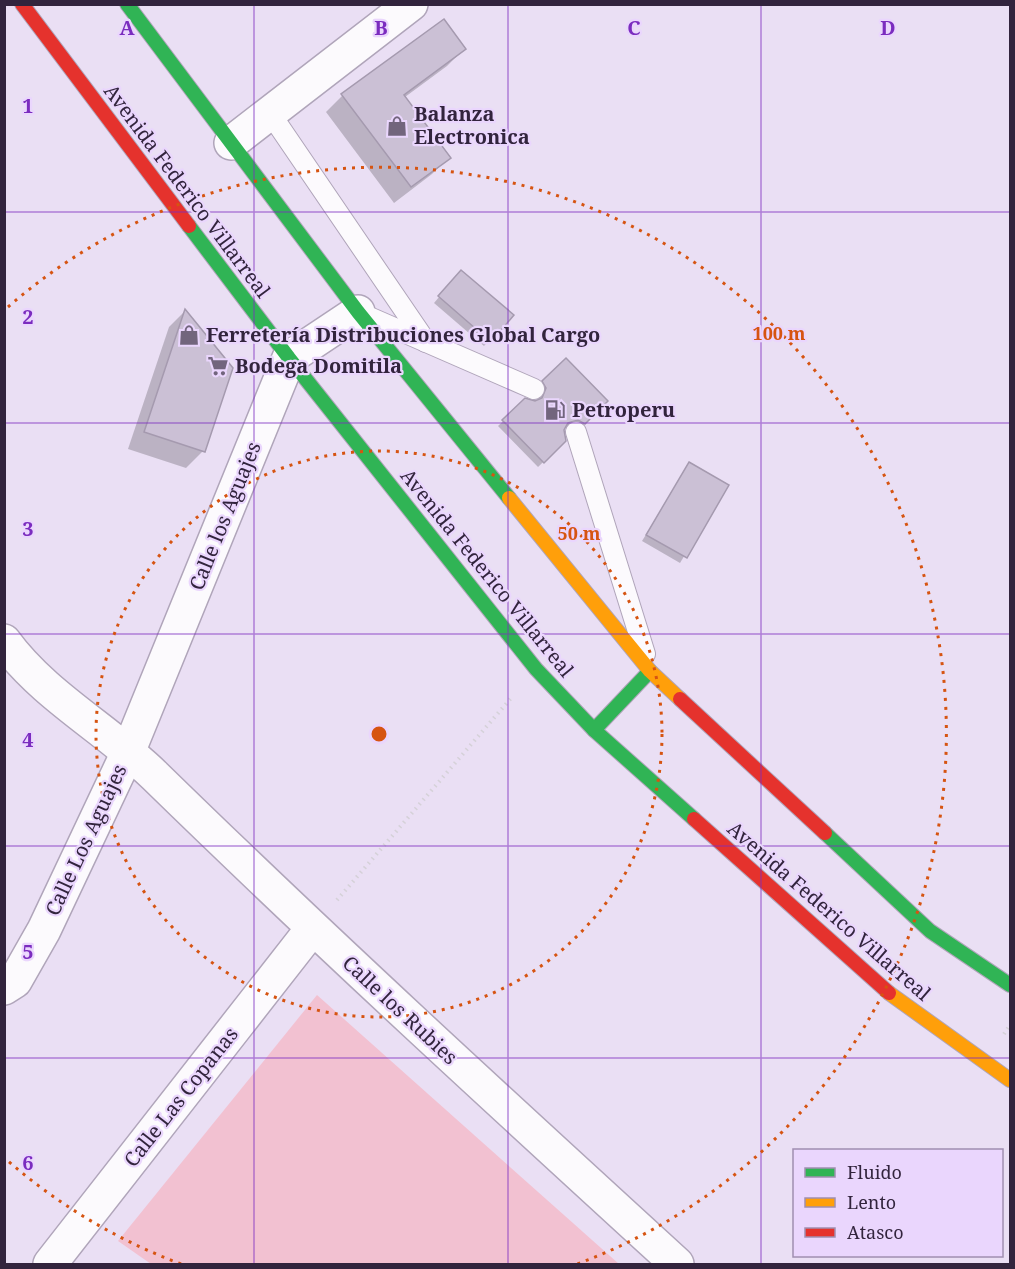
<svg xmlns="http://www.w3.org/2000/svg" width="1015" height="1269" viewBox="0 0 1015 1269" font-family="'Noto Serif',serif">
	<rect width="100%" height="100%" fill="#eadff4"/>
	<!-- green -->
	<path fill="#f2c1d1" d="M 317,995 L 619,1264 L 151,1264 L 118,1241 Z"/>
	<!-- shadow -->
	<g fill="#0003">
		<path d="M 464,49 L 447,66 L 405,97 L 449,157 L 432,174 L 394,203 L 326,112 L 342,96 Z"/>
		<path d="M 456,277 L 512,315 L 484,346 L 434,303 Z"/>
		<path d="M 185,311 L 203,451 L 186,468 L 128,449 L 169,327 Z"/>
		<path d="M 566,360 L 606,401 L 578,428 L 572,425 L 564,428 L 565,441 L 538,467 L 498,426 L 525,400 L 538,401 L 541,395 L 538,388 Z"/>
		<path d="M 690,464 L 727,485 L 680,563 L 642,541 Z"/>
	</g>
	<!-- building -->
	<g fill="#cbc0d5" stroke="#a59aaf" stroke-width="1.5">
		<path d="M 444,19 L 466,49 L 404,95 L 451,158 L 411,187 L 341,94 Z"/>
		<path d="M 461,270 L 514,315 L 491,342 L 438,296 Z"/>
		<path d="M 185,309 L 233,368 L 205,452 L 144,432 Z"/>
		<path d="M 566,358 L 608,401 L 585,424 L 578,420 L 568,423 L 564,430 L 566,441 L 544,463 L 502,420 L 525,398 L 535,401 L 542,398 L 546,388 L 542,381 Z"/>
		<path d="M 689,462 L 729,485 L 687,558 L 646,535 Z"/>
	</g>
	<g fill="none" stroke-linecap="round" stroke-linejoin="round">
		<!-- lane casing -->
		<g stroke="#b0a5ba" stroke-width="22">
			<g id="lane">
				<path d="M 270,113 L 426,342"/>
				<path d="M 369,317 L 534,389"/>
				<path d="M 576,432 L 645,654"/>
			</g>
		</g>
		<!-- street casing -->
		<g stroke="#b0a5ba" stroke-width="36">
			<g id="street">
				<path d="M 231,143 L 411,4"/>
				<path d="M 4,641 C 44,696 107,729 155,776 C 325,942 501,1103 677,1264"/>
				<path d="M 4,988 L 15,981 L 44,930 L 129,750 L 289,358 L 358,312"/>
				<path d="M 50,1264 L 312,929"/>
			</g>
		</g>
		<!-- fast casing -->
		<g stroke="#b0a5ba" stroke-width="16">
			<g id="fast">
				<path d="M 127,4 L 358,312 L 509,498"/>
				<path d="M 189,226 L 289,358 L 536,669 L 594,730 L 694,819"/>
				<path d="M 594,730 L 650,671"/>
				<path d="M 825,833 L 930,931 L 1010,985"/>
			</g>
		</g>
		<!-- slow casing -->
		<g stroke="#b0a5ba" stroke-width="16">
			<g id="slow">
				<path d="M 509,498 L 650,671 L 680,699"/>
				<path d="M 889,993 L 1010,1080"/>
			</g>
		</g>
		<!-- jam casing -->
		<g stroke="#b0a5ba" stroke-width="16">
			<g id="jam">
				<path d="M 22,4 L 189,226"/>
				<path d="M 680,699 L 825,833"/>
				<path d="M 694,819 L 889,993"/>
			</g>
		</g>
		<!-- path -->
		<g stroke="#d5d1d8" stroke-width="4" stroke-dasharray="1.5 4.5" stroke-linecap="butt">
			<path d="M 337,900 L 512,697"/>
			<path d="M 1004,1034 L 1010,1025"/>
		</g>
		<!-- lane -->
		<use href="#lane" stroke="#fcfafd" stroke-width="20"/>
		<!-- street -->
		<use href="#street" stroke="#fcfafd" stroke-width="33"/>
		<!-- fast -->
		<use href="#fast" stroke="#30b455" stroke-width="14"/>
		<!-- slow -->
		<use href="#slow" stroke="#ff9f0a" stroke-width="14"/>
		<!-- jam -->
		<use href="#jam" stroke="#e5322d" stroke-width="14"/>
	</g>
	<!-- grid -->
	<path fill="none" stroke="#7b2cbf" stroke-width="1.5" stroke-opacity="0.55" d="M 254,4 L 254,1264M 508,4 L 508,1264M 761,4 L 761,1264M 4,212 L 1010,212M 4,423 L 1010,423M 4,634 L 1010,634M 4,846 L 1010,846M 4,1058 L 1010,1058"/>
	<!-- distance rings -->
	<g fill="none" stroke="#d65411" stroke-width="3" stroke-dasharray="3 6">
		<circle cx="379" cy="734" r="283"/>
		<path d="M181 1264A566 566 0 0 1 8 1161M8 307A566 566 0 1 1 577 1264"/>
	</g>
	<!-- icons -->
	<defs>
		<g id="shop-bare" transform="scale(1.62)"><path d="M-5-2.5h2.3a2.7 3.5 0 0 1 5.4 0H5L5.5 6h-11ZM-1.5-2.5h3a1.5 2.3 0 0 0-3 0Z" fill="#72657d" stroke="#ead6fd" stroke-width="2.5" paint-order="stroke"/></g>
		<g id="supermarket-bare" transform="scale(1.62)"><path d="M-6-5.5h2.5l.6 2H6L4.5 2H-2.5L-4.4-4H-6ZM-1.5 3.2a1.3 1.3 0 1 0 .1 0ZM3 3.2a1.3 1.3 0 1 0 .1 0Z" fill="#72657d" stroke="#ead6fd" stroke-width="2.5" paint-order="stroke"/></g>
		<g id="fuel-bare" transform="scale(1.62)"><path d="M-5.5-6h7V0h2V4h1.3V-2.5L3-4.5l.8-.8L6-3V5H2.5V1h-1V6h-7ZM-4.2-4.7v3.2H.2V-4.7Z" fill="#72657d" stroke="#ead6fd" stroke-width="2.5" paint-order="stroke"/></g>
	</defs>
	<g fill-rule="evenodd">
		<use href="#shop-bare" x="397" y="126"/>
		<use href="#shop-bare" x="189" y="335"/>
		<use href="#supermarket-bare" x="218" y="366"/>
		<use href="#fuel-bare" x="555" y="410"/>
	</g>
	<g text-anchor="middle" stroke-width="4.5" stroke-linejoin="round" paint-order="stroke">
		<!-- poi labels -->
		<g font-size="20" font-weight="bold" fill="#32243d" stroke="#ead6fd" text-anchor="start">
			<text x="414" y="121">Balanza<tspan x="414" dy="23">Electronica</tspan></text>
			<text x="206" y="342">Ferretería Distribuciones Global Cargo</text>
			<text x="235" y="373">Bodega Domitila</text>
			<text x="572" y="417">Petroperu</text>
		</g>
		<!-- street labels -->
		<g font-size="20" fill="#32243d" stroke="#ead6fd">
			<text transform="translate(187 191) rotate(53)" y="7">Avenida Federico Villarreal</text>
			<text transform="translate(225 516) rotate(-68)" y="7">Calle los Aguajes</text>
			<text transform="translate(487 573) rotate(51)" y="7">Avenida Federico Villarreal</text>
			<text transform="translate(86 840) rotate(-65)" y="7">Calle Los Aguajes</text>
			<text transform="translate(829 911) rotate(41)" y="7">Avenida Federico Villarreal</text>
			<text transform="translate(400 1010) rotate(43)" y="7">Calle los Rubies</text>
			<text transform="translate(181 1097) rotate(-52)" y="7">Calle Las Copanas</text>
		</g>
	</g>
	<g font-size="20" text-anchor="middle" font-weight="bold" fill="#7b2cbf" stroke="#ead6fd" stroke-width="4.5" stroke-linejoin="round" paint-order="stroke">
		<text x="127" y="35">A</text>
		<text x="381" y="35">B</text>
		<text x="634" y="35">C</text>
		<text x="888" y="35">D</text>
		<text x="28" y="113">1</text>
		<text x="28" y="324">2</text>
		<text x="28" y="536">3</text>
		<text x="28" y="747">4</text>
		<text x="28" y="959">5</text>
		<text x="28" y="1170">6</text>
	</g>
	<circle cx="379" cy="734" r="9" fill="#d65411" stroke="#ead6fd" stroke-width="3"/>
	<g font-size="18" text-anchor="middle" font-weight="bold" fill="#d65411" stroke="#ead6fd" stroke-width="4.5" stroke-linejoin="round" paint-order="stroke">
		<text x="779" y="340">100 m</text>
		<text x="579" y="540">50 m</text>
	</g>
	<!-- border -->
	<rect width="1015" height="1269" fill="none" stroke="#32243d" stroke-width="12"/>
	<!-- legend -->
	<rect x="793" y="1149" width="210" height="108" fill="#ead6fd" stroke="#a08fb0" stroke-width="1.5"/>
	<rect x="805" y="1168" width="30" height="9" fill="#30b455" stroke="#a08fb0" stroke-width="1.5"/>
	<text x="847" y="1179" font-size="18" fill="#32243d">Fluido</text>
	<rect x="805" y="1198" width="30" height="9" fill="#ff9f0a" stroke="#a08fb0" stroke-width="1.5"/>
	<text x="847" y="1209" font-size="18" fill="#32243d">Lento</text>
	<rect x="805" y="1228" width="30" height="9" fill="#e5322d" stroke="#a08fb0" stroke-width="1.5"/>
	<text x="847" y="1239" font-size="18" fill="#32243d">Atasco</text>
</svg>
